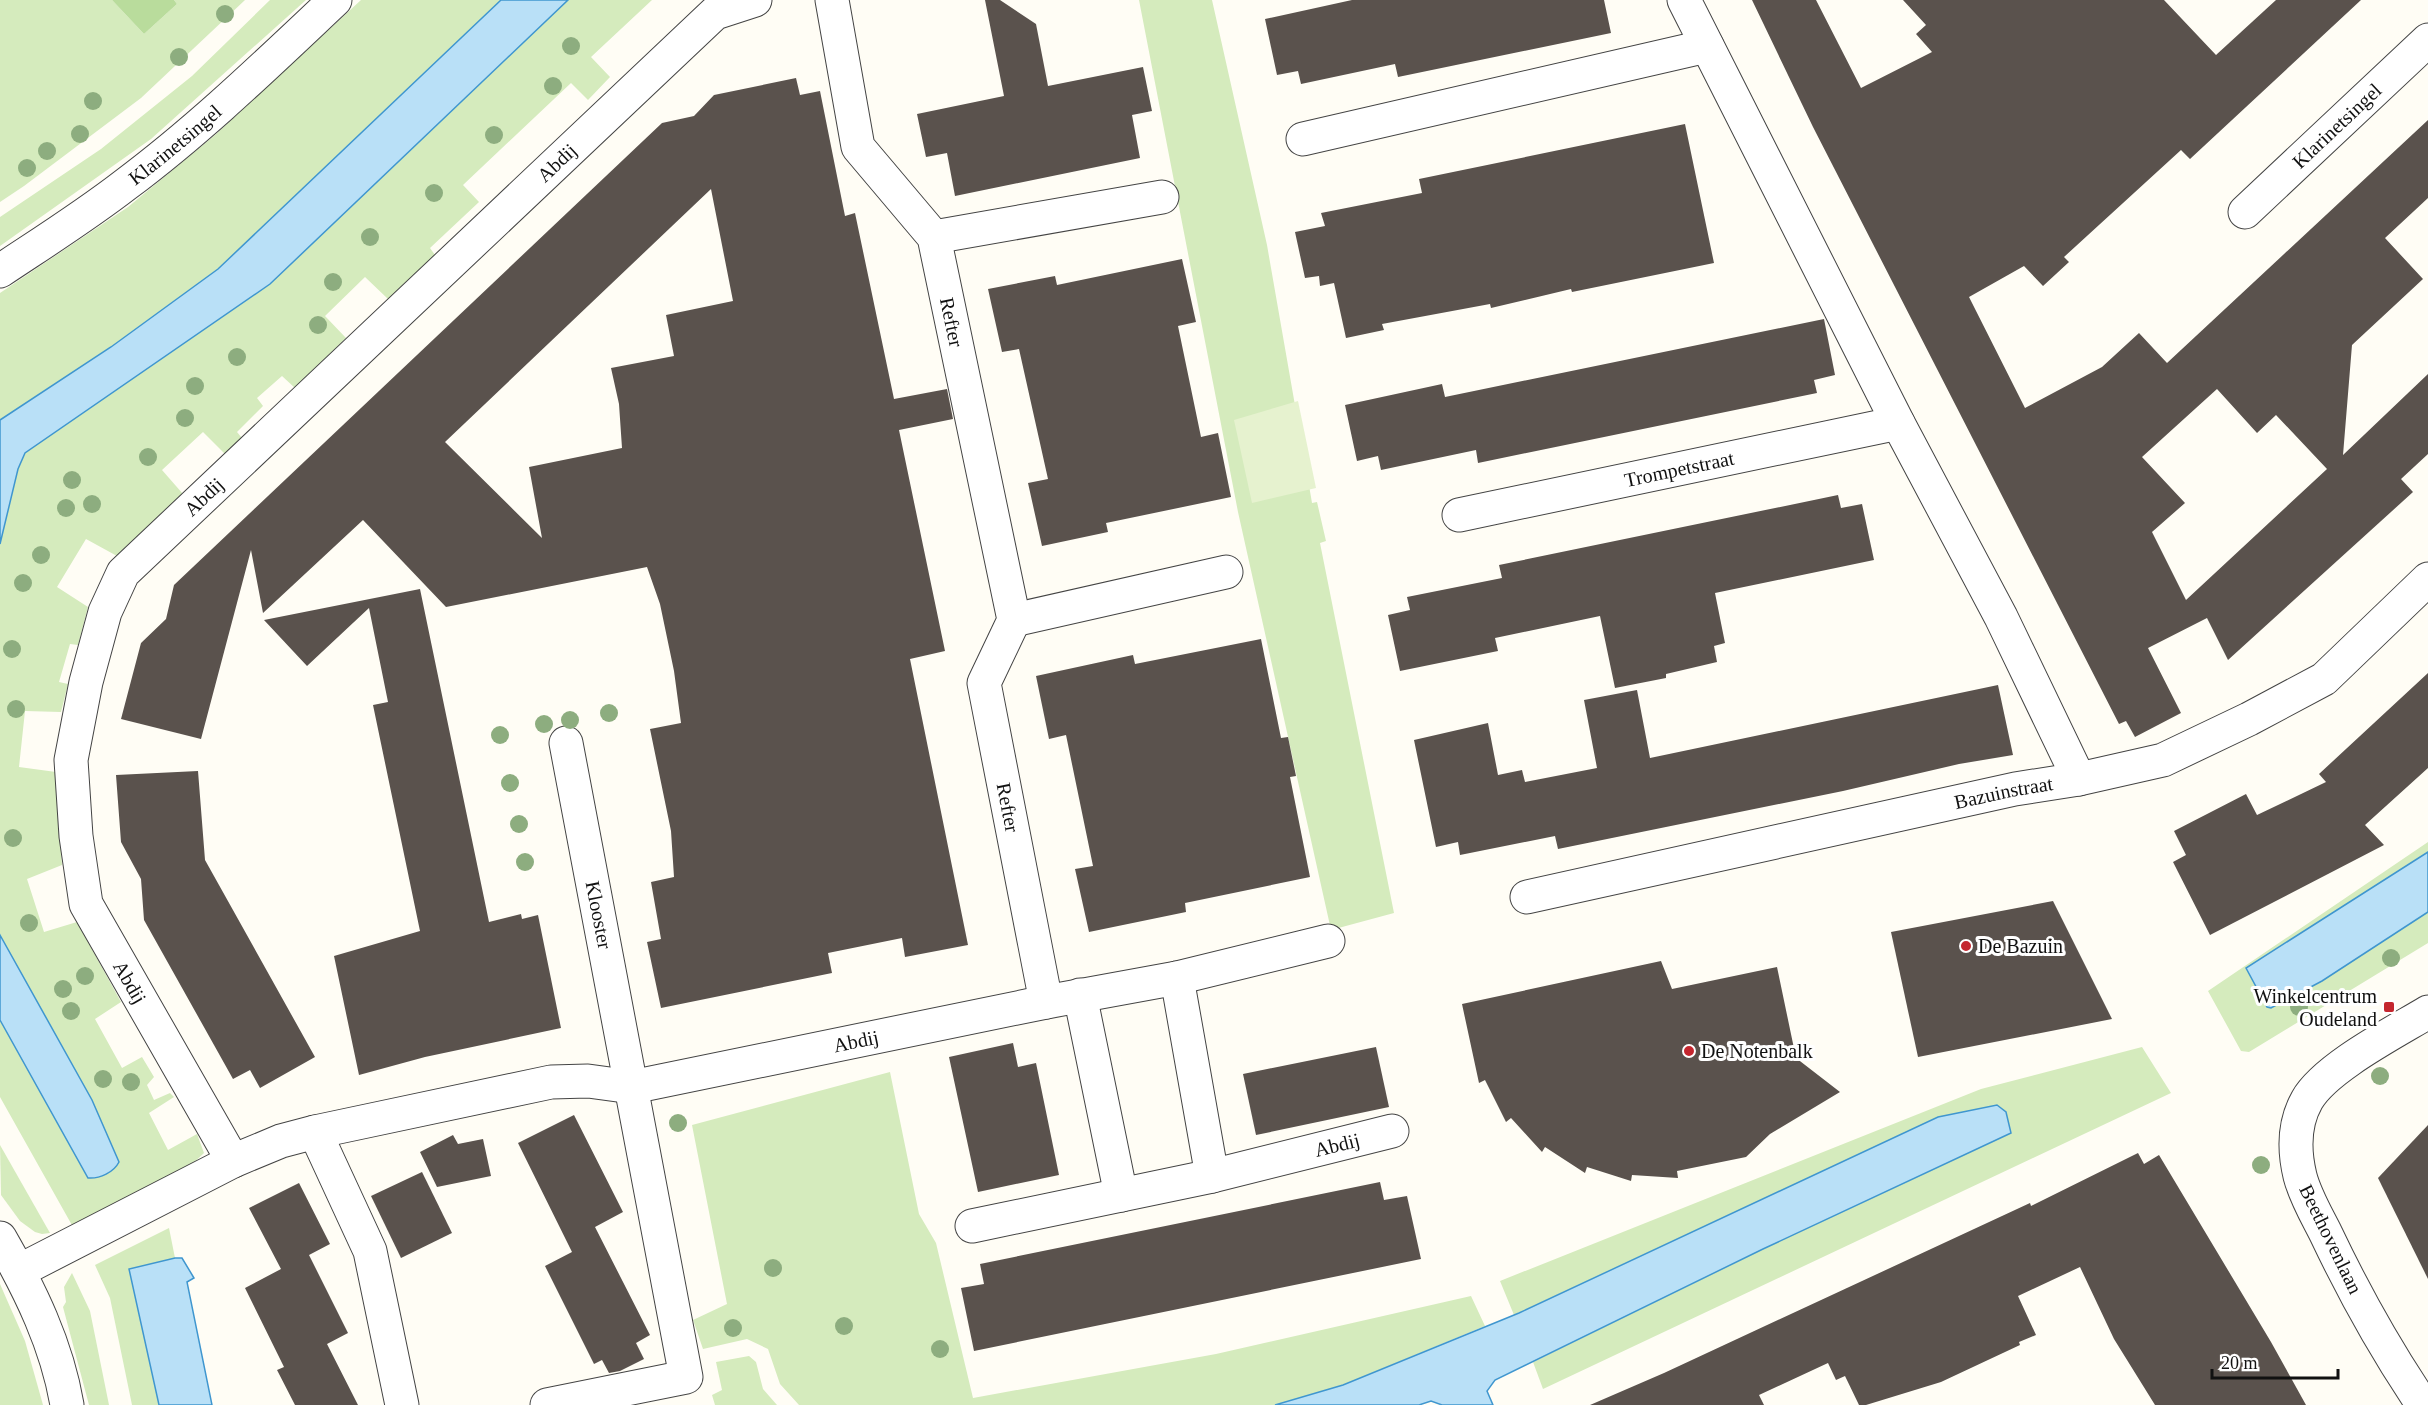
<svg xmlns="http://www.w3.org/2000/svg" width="2428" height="1405" viewBox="0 0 2428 1405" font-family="'Times New Roman',serif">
	<rect width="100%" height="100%" fill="#fffdf5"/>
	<!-- green -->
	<g fill="#d5ebbd">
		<path d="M 0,0 L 112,0 L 144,34 L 177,4 L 174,0 L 245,0 L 141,98 L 24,186 L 0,202 Z"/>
		<path d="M 270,0 L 306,0 L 151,139 L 0,246 L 0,217 L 101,149 L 192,76 Z"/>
		<path d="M 361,0 L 501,0 L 218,269 L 111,347 L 0,420 L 0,293 L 128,207 L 215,135 Z"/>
		<path d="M 568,0 L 652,0 L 591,57 L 610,77 L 588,100 L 571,83 L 463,185 L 479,202 L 430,248 L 435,255 L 388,299 L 365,277 L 325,316 L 346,338 L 295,388 L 282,376 L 257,398 L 263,406 L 237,432 L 242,438 L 225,454 L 203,432 L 162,470 L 183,494 L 117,556 L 86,539 L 57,587 L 88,607 L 78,645 L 70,644 L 59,682 L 68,684 L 61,712 L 25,711 L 19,767 L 56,772 L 62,865 L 27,879 L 44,932 L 77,922 L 121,1002 L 95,1019 L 122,1068 L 142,1057 L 154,1077 L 147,1085 L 154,1100 L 170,1093 L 174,1097 L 149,1113 L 168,1150 L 197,1134 L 204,1153 L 187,1169 L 73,1227 L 0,1097 L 0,1020 L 88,1178 L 105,1174 L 92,1100 L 0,935 L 0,544 L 18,469 L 25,453 L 39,442 L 270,284 Z"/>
		<path d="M 1139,0 L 1212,0 L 1267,245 L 1311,497 L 1312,503 L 1317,502 L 1326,541 L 1320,543 L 1394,913 L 1331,930 L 1238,512 Z"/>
		<path d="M 2428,842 L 2428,852 L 2271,1008 L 2322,981 L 2428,912 L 2428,943 L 2249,1052 L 2241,1051 L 2208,991 Z"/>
		<path d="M 2142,1047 L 2171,1093 L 1543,1389 L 1533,1362 L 1763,1249 L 2011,1133 L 2006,1112 L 1938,1117 L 1514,1315 L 1500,1281 L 1981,1089 Z"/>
		<path d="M 890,1072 L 919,1214 L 936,1243 L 973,1398 L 1216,1354 L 1471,1296 L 1485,1326 L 1343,1385 L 1275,1405 L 799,1405 L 780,1384 L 768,1349 L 747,1339 L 703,1349 L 693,1320 L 727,1304 L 692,1125 Z"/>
		<path d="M 0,1145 L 50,1233 L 42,1234 L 35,1232 L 20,1221 L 1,1195 Z"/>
		<path d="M 169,1228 L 175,1258 L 129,1269 L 159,1405 L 132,1405 L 110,1298 L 95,1265 Z"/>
		<path d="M 72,1273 L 90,1311 L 109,1405 L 89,1405 L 63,1307 L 66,1302 L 64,1287 Z"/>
		<path d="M 0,1284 L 25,1341 L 43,1405 L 0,1405 Z"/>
		<path d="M 749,1356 L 756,1362 L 763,1389 L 777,1405 L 715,1405 L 712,1395 L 722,1390 L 716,1362 Z"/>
	</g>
	<!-- forest -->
	<path fill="#b9dc9c" d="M 112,0 L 174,0 L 177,4 L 144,34 Z"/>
	<!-- pitch -->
	<path fill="#e6f2cf" d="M 1298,401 L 1316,488 L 1252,503 L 1234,420 Z"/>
	<!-- water -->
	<g fill="#b9e0f7" stroke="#3f96cf" stroke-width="1.5">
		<path d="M 501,0 L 568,0 L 270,284 L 25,453 L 18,469 L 0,544 L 0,420 L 111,347 L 218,269 Z"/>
		<path d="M 2428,852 L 2428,912 L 2322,981 L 2271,1008 L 2267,1007 L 2246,968 Z"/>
		<path d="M 0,935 L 92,1100 L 119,1162 C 114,1172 100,1179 88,1178 L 0,1020 Z"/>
		<path d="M 1997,1105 L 2006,1112 L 2011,1133 L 1763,1249 L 1495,1380 L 1487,1391 L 1493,1405 L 1442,1405 L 1431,1401 L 1419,1405 L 1275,1405 L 1343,1385 L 1519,1313 L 1938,1117 Z"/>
		<path d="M 175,1258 L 182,1258 L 194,1278 L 187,1282 L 212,1405 L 159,1405 L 129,1269 Z"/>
	</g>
	<!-- building -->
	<g fill="#5a524d" fill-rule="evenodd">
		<path d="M 985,0 L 1000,0 L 1036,24 L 1048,86 L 1143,67 L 1152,111 L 1132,115 L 1140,158 L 955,196 L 947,153 L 926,157 L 917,114 L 1004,96 Z"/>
		<path d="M 1352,0 L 1604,0 L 1611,33 L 1398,77 L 1395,64 L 1301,84 L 1298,71 L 1277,75 L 1265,19 Z"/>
		<path d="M 1752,0 L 1816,0 L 1861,88 L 1932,52 L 1916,34 L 1926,25 L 1903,0 L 2164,0 L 2216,55 L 2276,0 L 2361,0 L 2190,159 L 2181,150 L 2064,257 L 2069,262 L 2043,286 L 2024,266 L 1969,297 L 2025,408 L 2102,367 L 2139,333 L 2167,363 L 2428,120 L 2428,198 L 2385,238 L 2423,279 L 2352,345 L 2343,455 L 2428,374 L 2428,454 L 2401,479 L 2413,492 L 2228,660 L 2207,618 L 2148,648 L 2181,713 L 2135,737 L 2126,721 L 2119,724 L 1813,127 ZM 2217,389 L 2257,433 L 2276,415 L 2327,469 L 2186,600 L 2152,532 L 2185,503 L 2142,457 Z"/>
		<path d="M 796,78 L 800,95 L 820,91 L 845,216 L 855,213 L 894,399 L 947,389 L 953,419 L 899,430 L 945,651 L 910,659 L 968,945 L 905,957 L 902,938 L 828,953 L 832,973 L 661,1008 L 647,942 L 661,939 L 651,882 L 674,877 L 671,831 L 650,729 L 681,723 L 674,671 L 660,604 L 647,567 L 446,607 L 363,520 L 263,613 L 251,550 L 201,739 L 121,719 L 141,643 L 166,619 L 174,585 L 662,123 L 694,116 L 714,95 ZM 711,189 L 733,301 L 666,315 L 674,356 L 611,368 L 619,404 L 622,448 L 529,467 L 542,538 L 445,442 Z"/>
		<path d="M 1685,124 L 1714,263 L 1572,292 L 1571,289 L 1491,308 L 1490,304 L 1382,324 L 1384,330 L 1346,338 L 1334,283 L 1320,286 L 1319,276 L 1305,278 L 1295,232 L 1325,226 L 1321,213 L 1422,193 L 1419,179 Z"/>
		<path d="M 1182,259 L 1196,322 L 1178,326 L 1201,437 L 1218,433 L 1231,497 L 1106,523 L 1108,532 L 1042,546 L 1028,483 L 1048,479 L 1019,349 L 1002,352 L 988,289 L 1055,276 L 1057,285 Z"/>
		<path d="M 1824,319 L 1835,375 L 1814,380 L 1817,393 L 1478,463 L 1476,450 L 1381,470 L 1378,456 L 1357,461 L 1345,405 L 1442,384 L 1445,397 Z"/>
		<path d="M 1838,495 L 1841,508 L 1862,504 L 1874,560 L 1715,593 L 1725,643 L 1714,646 L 1717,662 L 1666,674 L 1666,678 L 1615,688 L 1600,616 L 1495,638 L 1498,651 L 1400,671 L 1388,615 L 1410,610 L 1407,597 L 1502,578 L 1499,565 Z"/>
		<path d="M 420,589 L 489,922 L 521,914 L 522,919 L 538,915 L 561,1028 L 425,1057 L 359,1075 L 334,956 L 420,931 L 373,705 L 388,702 L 369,608 L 307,666 L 264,620 Z"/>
		<path d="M 1261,639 L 1281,738 L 1288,737 L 1296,776 L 1290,777 L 1310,877 L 1185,903 L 1186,912 L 1089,932 L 1075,869 L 1093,866 L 1066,735 L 1049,739 L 1036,676 L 1133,655 L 1135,664 Z"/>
		<path d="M 2428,673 L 2428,768 L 2365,825 L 2384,845 L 2210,935 L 2173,862 L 2186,855 L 2174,831 L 2246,794 L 2257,815 L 2326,782 L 2319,774 Z"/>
		<path d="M 1998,685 L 2013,755 L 1959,764 L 1843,791 L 1558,849 L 1555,836 L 1460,855 L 1458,842 L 1436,847 L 1414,740 L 1488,723 L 1498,775 L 1522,770 L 1525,782 L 1597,768 L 1584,700 L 1637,690 L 1650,758 Z"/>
		<path d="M 198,771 L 205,860 L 315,1057 L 260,1088 L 250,1070 L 233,1079 L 214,1045 L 144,920 L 141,879 L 121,842 L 116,775 Z"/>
		<path d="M 2053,901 L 2112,1019 L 1918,1057 L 1891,932 Z"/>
		<path d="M 1661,961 L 1672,989 L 1777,967 L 1796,1058 L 1840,1092 L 1770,1134 L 1746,1157 L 1677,1171 L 1678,1178 L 1632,1175 L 1631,1181 L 1587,1167 L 1585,1173 L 1545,1147 L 1542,1152 L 1511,1118 L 1506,1122 L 1485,1080 L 1479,1083 L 1462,1004 Z"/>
		<path d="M 1013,1043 L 1018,1067 L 1036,1063 L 1059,1175 L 978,1192 L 949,1057 Z"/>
		<path d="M 1376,1047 L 1389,1107 L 1256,1135 L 1243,1074 Z"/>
		<path d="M 574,1115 L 623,1212 L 595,1227 L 650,1335 L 636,1343 L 644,1359 L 620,1371 L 609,1373 L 602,1360 L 594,1364 L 545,1266 L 572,1252 L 518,1143 Z"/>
		<path d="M 2428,1125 L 2428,1279 L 2378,1178 Z"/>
		<path d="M 453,1135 L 458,1144 L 483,1139 L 491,1176 L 437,1187 L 420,1152 Z"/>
		<path d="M 2138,1153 L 2144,1164 L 2159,1155 L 2271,1342 L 2306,1405 L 2155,1405 L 2114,1339 L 2080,1267 L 2018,1296 L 2036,1335 L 2019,1342 L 2020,1345 L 1941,1382 L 1866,1405 L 1859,1405 L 1845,1376 L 1836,1380 L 1828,1363 L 1759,1395 L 1764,1405 L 1590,1405 L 1664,1373 L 2030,1203 L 2031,1206 Z"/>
		<path d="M 422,1172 L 452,1233 L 401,1258 L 371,1196 Z"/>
		<path d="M 1380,1182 L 1384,1200 L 1407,1196 L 1421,1259 L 974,1351 L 961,1288 L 984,1284 L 980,1264 Z"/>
		<path d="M 299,1183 L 330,1244 L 309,1255 L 348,1333 L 327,1344 L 358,1405 L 295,1405 L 277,1370 L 284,1367 L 245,1288 L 281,1269 L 249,1208 Z"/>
	</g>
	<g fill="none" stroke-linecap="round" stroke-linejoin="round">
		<!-- minor casing -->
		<g stroke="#444" stroke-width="35">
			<g id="minor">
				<path id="s1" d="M 832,0 L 858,147 L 934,237 L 1014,620 L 984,683 L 1046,1002"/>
				<path d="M 1684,0 L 1898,423 L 2001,617 L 2079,779"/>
				<path d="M 1303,139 L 1707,46"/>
				<path id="s2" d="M 2245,212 L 2428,40"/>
				<path d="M 934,237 L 1162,197"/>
				<path id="s3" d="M 1459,515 L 1898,423"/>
				<path d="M 1014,620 L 1226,572"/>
				<path id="s4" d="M 1527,897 L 2015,789 L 2079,779 L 2163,760 L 2249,719 L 2324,679 L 2428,579"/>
				<path d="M 1177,978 L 1212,1176"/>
				<path d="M 1080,995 L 1121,1195"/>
				<path d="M 315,1132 L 370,1251 L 402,1405"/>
				<path id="s5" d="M 233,1161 L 86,904 L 76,836 L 71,760 L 86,682 L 105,612 L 123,573 L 715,13 L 755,0"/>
				<path id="s6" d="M 972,1226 L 1212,1176 L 1392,1131"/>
				<path id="s7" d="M 19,1271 L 233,1161 L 281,1141 L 315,1132 L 551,1082 L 588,1081 L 632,1087 L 1046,1002 L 1177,978 L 1328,941"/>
				<path d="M 547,1405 L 686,1377 L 566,743"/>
			</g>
		</g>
		<!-- tertiary casing -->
		<g stroke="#444" stroke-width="35">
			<g id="tertiary">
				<path id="s8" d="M 0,271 C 42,243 85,216 125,185 C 200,129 267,64 335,0"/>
				<path d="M 0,1238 C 30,1290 57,1345 67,1405"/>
				<path d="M 2423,1405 C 2387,1352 2354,1293 2326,1234 C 2317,1216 2305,1196 2300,1176 C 2294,1151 2294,1123 2307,1100 C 2325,1068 2395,1032 2428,1012"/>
			</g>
		</g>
		<!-- minor -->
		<use href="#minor" stroke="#fff" stroke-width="33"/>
		<!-- tertiary -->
		<use href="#tertiary" stroke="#fff" stroke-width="33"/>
	</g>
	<!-- trees -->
	<g fill="#8dad7f">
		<circle cx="225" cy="14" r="9"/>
		<circle cx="571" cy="46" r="9"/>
		<circle cx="179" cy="57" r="9"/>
		<circle cx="553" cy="86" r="9"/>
		<circle cx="93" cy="101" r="9"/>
		<circle cx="80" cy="134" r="9"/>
		<circle cx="494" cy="135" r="9"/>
		<circle cx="47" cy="151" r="9"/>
		<circle cx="27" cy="168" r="9"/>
		<circle cx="434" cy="193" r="9"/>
		<circle cx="370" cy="237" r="9"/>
		<circle cx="333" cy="282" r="9"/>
		<circle cx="318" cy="325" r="9"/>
		<circle cx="237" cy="357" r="9"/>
		<circle cx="195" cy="386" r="9"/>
		<circle cx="185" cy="418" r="9"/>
		<circle cx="148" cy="457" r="9"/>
		<circle cx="72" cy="480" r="9"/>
		<circle cx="92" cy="504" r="9"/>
		<circle cx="66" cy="508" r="9"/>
		<circle cx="41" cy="555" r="9"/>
		<circle cx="23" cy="583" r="9"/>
		<circle cx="12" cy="649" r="9"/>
		<circle cx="16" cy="709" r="9"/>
		<circle cx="609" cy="713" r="9"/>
		<circle cx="570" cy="720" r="9"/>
		<circle cx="544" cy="724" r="9"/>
		<circle cx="500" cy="735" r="9"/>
		<circle cx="510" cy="783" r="9"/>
		<circle cx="519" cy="824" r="9"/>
		<circle cx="13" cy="838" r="9"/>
		<circle cx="525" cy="862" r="9"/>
		<circle cx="29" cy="923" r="9"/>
		<circle cx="2391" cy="958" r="9"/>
		<circle cx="85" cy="976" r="9"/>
		<circle cx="63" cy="989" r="9"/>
		<circle cx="2299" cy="1007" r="9"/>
		<circle cx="71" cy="1011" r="9"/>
		<circle cx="2380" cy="1076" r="9"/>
		<circle cx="103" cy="1079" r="9"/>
		<circle cx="131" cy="1082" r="9"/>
		<circle cx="678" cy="1123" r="9"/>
		<circle cx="2261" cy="1165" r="9"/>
		<circle cx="773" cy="1268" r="9"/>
		<circle cx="844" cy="1326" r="9"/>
		<circle cx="733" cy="1328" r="9"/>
		<circle cx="940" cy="1349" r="9"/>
	</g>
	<!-- markers -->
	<g fill="#c4262e" stroke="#fff" stroke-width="2">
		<circle cx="1966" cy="946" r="6"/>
		<rect x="2383" y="1001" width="12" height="12" rx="3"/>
		<circle cx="1689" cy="1051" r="6"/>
	</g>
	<g text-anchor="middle" stroke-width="6" stroke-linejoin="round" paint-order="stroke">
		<!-- street labels -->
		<g font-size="20" fill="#111" stroke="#fff">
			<text dy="7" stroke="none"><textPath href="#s2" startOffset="126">Klarinetsingel</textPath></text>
			<text dy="7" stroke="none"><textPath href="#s8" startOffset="216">Klarinetsingel</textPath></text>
			<text dy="7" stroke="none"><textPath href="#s5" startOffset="1233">Abdij</textPath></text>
			<text dy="7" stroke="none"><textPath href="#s1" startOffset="354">Refter</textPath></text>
			<text dy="7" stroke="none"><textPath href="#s3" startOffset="225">Trompetstraat</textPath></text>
			<text dy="7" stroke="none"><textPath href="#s5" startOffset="747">Abdij</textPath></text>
			<text dy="7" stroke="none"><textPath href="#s4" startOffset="488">Bazuinstraat</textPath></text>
			<text dy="7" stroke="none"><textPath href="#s1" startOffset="855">Refter</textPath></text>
			<text transform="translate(599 915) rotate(79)" y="7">Klooster</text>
			<text transform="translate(130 982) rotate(60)" y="7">Abdij</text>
			<text dy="7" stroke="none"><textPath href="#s7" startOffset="879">Abdij</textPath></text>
			<text dy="7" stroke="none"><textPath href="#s6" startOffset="374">Abdij</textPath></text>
			<text transform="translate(2331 1239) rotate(64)" y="7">Beethovenlaan</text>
		</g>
		<!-- poi labels -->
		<g font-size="20" fill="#111" stroke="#fff" text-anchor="start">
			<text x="1978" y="953">De Bazuin</text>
			<text x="2377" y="1003" text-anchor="end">Winkelcentrum<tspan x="2377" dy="23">Oudeland</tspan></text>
			<text x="1701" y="1058">De Notenbalk</text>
		</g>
	</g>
	<!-- scale -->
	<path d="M2212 1369v9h126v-9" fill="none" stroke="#111111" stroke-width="3"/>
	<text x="2221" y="1369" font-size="18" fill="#111111" stroke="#ffffff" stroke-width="4.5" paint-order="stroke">20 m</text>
</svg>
